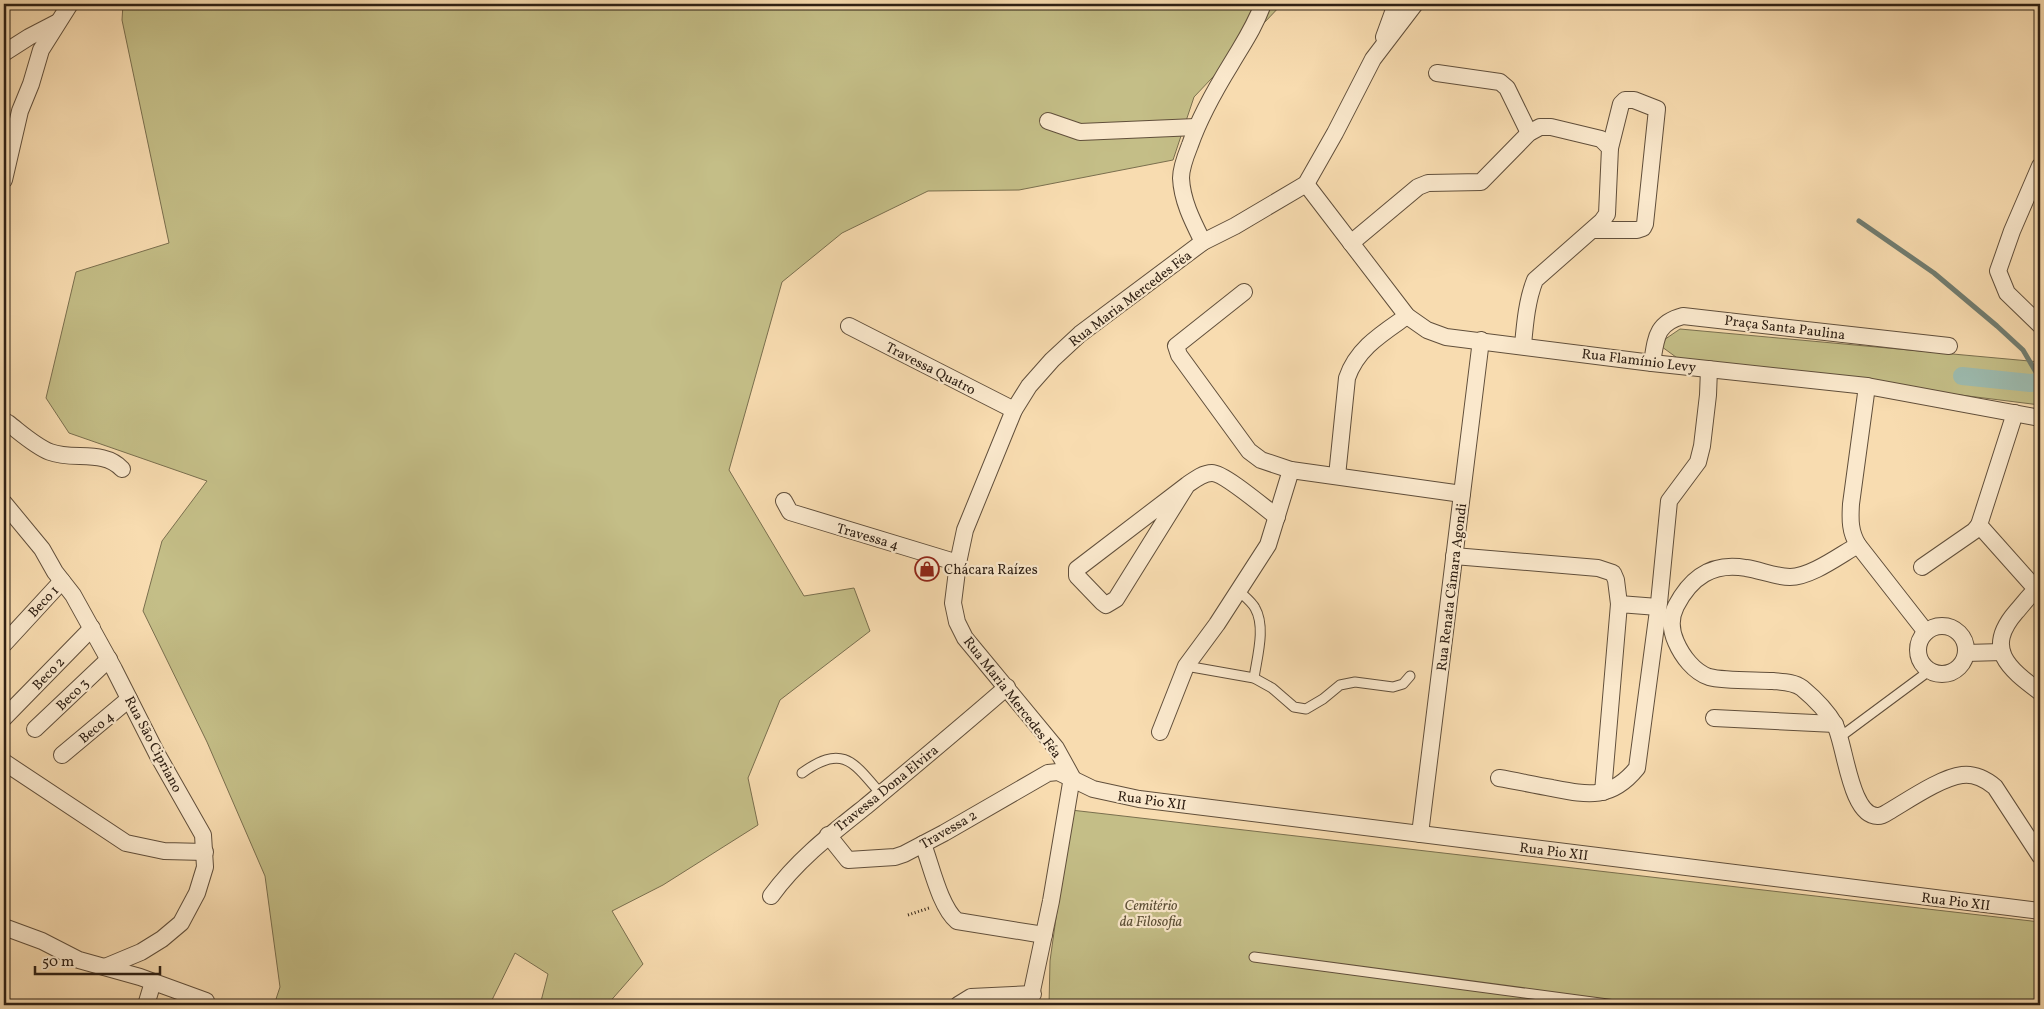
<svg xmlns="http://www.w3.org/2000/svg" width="2044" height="1009" viewBox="0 0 2044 1009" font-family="Vollkorn,serif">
	<rect width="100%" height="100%" fill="#f8dcb0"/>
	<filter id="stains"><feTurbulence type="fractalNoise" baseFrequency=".004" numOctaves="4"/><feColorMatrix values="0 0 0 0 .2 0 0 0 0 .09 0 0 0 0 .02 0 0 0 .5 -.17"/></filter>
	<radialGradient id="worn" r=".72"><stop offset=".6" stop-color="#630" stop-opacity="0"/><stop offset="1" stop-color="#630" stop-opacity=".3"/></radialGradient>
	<!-- green -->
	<g fill="#c4be87" stroke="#7a6f4e">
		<path d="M 123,4 L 1282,4 L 1194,97 L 1173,160 L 1019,190 L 928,191 L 842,233 L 782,282 L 729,470 L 804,596 L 854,588 L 870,631 L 780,700 L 748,778 L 758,825 L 663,885 L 612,911 L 643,964 L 607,1005 L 540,1005 L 548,974 L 515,953 L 491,1002 L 486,1005 L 274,1005 L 280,987 L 265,876 L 207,742 L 143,611 L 162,541 L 207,481 L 69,433 L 46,398 L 76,272 L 169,243 L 122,20 Z"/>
		<path d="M 1680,329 L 2040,362 L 2040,405 L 1680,360 L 1658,344 Z"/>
		<path d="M 1071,810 L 2040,922 L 2040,1005 L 1049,1005 L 1050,961 Z"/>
	</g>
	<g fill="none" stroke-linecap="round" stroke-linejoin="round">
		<!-- stream -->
		<path stroke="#717d71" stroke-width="5" d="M 1859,221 L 1934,273 L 1997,326 L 2023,350 L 2040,379"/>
		<!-- canal -->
		<path stroke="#9dbbaf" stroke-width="18" d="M 1962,376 L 2030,383 L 2040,382"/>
		<!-- lane casing -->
		<g stroke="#614f3b" stroke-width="11">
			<g id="lane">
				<path d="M 1239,591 C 1244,596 1252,602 1255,608 C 1266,627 1257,657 1254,678"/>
				<path d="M 1186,666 L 1254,678 L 1272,688 L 1294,707 L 1306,709 L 1323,699 L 1340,685 L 1355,682 L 1393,687 L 1403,684 L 1410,676"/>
				<path d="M 1840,737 L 1929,671"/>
				<path d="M 802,773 C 842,744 853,761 880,793"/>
				<path d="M 1254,957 L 1615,1005"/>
			</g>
		</g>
		<!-- street casing -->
		<g stroke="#614f3b" stroke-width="18">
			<g id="street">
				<path d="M 1384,37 L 1396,4"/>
				<path d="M 4,53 L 29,37 L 56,23"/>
				<path d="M 1437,73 L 1500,82 L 1507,88 L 1529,133"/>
				<path d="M 1048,121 L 1080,132 L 1196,127"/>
				<path d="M 2040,166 L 2012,231 L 1998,271 L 2007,293 L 2040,325"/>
				<path d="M 4,180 L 20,111 L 31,84 L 41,50 L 70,4"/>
				<path d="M 1306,184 L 1407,316 L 1427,330 L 1446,337 L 1652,363 L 1867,386 L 2040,418"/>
				<path d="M 1593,230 L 1637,230 L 1643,228 L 1645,224 L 1657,109 L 1634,100 L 1625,100 L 1621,104 L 1610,148"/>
				<path d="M 1203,242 C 1193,222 1182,201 1181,178 C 1181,167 1186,155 1190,145 C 1200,116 1215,90 1231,64 C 1244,42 1254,28 1263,4"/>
				<path d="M 1351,243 L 1418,187 L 1428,183 L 1481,182 L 1529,133 L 1540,127 L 1551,127 L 1601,139 L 1610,148 L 1607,214 L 1602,221 L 1535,280 C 1527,300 1525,323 1523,345"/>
				<path d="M 1244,292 L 1176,346 L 1179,355 L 1249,451 L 1261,460 L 1291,470 L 1462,494"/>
				<path d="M 849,326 L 1014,410"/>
				<path d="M 1652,363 C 1656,338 1656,323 1683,316 L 1949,346"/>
				<path d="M 1867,386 L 1851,504 C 1850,520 1850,532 1858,545 L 1926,632"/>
				<path d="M 4,421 L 8,423 C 21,433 35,446 50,452 C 73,461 104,449 122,469"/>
				<path d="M 1337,476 L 1347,378 C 1357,348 1383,333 1407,316"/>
				<path d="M 1187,485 L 1077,569 L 1077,576 L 1102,602 L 1106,605 L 1116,599 L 1187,485 C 1194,480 1203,473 1212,473 C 1224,473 1265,508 1277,517"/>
				<path d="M 784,501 L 790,512 L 958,563"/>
				<path d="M 4,503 L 42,549 L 55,572 L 73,595 L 114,669 L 157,754 L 203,835 L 205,867 L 197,893 L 181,923 L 162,939 L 141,952 L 105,967"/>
				<path d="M 1979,525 L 2015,413"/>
				<path d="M 1858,545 C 1840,555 1811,577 1790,577 C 1776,577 1760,570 1746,568 C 1713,562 1691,577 1676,606 C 1670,618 1671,631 1676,642 C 1682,656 1694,672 1709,677 C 1724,681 1756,680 1773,681 C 1783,682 1794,682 1802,688 C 1814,698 1827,711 1835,725 C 1845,743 1850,817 1878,816 C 1881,816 1885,814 1888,812 C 1907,801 1942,777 1962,775 C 1974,773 1987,780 1995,787 L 2040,856"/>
				<path d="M 1454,556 L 1598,568 L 1613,573 L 1616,580 L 1619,604"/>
				<path d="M 1922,567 L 1974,531 L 1979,525 L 2036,589"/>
				<path d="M 2040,586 C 2031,593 2024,603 2016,612 C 1984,649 2008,668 2040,692"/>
				<circle cx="1942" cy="650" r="24"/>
				<path d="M 4,644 L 62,581"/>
				<path d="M 1966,653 L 2002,652"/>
				<path d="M 4,718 L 92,628"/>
				<path d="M 1714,718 L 1835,724"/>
				<path d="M 35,729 L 109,659"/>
				<path d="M 1160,732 L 1186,666 L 1217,624 L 1268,545 L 1291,470"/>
				<path d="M 62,755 L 129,699"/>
				<path d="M 4,762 L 126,843 L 164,851 L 205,852"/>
				<path d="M 1499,778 C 1517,781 1534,785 1552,788 C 1588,795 1611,800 1637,768 L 1659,603 L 1669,501 L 1698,462 L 1702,446 L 1708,395 L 1709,369"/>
				<path d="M 1603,792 L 1619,604 L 1658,607"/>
				<path d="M 1420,834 L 1481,340"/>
				<path d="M 828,835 L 848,860 L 895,857 L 904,854 L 944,833 L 1048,773 L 1058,772 L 1093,789 L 1139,799 L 2040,911"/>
				<path d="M 923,844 C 931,865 940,907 957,921 L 1044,935"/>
				<path d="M 771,896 C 797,860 831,834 865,807 C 913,767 960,728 1007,687"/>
				<path d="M 4,927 L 42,941 L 79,960 L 140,977 L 206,1001"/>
				<path d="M 146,1005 L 153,982"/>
				<path d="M 958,1005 L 971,997 L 1033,994"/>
				<path d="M 1029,1005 L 1051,901 L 1072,777 L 1056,748 L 965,638 L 957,622 L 953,603 L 958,563 L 965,530 L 1014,410 L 1029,386 L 1052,360 L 1080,334 L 1203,242 L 1235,226 L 1306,184 L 1335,133 L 1373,59 L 1415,4"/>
			</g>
		</g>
		<!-- path -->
		<path stroke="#2f2014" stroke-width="3" stroke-dasharray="1 2.5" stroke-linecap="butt" d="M 908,915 L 929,908"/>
		<!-- lane -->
		<use href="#lane" stroke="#fae8cc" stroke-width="9"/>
		<!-- street -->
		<use href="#street" stroke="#fae8cc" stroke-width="16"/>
	</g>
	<!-- icons -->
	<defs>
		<g id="shop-ring" transform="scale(1.25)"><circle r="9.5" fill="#fae8cc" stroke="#8f2418" stroke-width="1.5"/><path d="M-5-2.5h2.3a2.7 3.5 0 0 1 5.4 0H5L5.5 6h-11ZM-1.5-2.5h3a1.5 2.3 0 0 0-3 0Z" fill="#8f2418"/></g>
	</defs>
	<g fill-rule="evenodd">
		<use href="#shop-ring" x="927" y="569"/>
	</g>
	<g text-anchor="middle" stroke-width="4.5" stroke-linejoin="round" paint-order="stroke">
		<!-- street labels -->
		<g font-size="14" fill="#2f2014" stroke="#fae8cc">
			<text transform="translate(1130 298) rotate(-37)" y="5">Rua Maria Mercedes Féa</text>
			<text transform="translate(1785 327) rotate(7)" y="5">Praça Santa Paulina</text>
			<text transform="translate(1639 360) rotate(7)" y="5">Rua Flamínio Levy</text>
			<text transform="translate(931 368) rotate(27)" y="5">Travessa Quatro</text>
			<text transform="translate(868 536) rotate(16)" y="5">Travessa 4</text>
			<text transform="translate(1451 587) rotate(-83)" y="5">Rua Renata Câmara Agondi</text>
			<text transform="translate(43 601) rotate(-47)" y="5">Beco 1</text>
			<text transform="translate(48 673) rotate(-46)" y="5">Beco 2</text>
			<text transform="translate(72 694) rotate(-44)" y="5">Beco 3</text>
			<text transform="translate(1013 697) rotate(52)" y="5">Rua Maria Mercedes Féa</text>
			<text transform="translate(96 727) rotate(-40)" y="5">Beco 4</text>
			<text transform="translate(154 744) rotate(62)" y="5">Rua São Cipriano</text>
			<text transform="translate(886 788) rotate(-39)" y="5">Travessa Dona Elvira</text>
			<text transform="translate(1152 800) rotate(8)" y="5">Rua Pio XII</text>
			<text transform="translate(948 829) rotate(-30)" y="5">Travessa 2</text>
			<text transform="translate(1554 851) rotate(7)" y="5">Rua Pio XII</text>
			<text transform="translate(1956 901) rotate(7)" y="5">Rua Pio XII</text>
		</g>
		<!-- poi labels -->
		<g font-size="14" fill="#2f2014" stroke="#fae8cc" text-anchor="start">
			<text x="944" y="574">Chácara Raízes</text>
		</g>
		<!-- park labels -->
		<g font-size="14" font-style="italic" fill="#5c4f36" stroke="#fae8cc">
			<text x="1151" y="910">Cemitério<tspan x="1151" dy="16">da Filosofia</tspan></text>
		</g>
	</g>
	<!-- margin -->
	<rect width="2044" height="1009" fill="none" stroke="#f8dcb0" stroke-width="20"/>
	<rect x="5" y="5" width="2034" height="999" fill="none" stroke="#2f2014" stroke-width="2.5"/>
	<rect x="10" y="10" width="2024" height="989" fill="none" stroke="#2f2014"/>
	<!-- scale -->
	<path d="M35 966v8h125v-8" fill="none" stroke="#2f2014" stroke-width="2.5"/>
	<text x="42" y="966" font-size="15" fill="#2f2014" stroke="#fae8cc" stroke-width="4" paint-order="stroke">50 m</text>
	<rect width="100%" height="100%" filter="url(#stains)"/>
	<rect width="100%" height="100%" fill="url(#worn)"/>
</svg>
